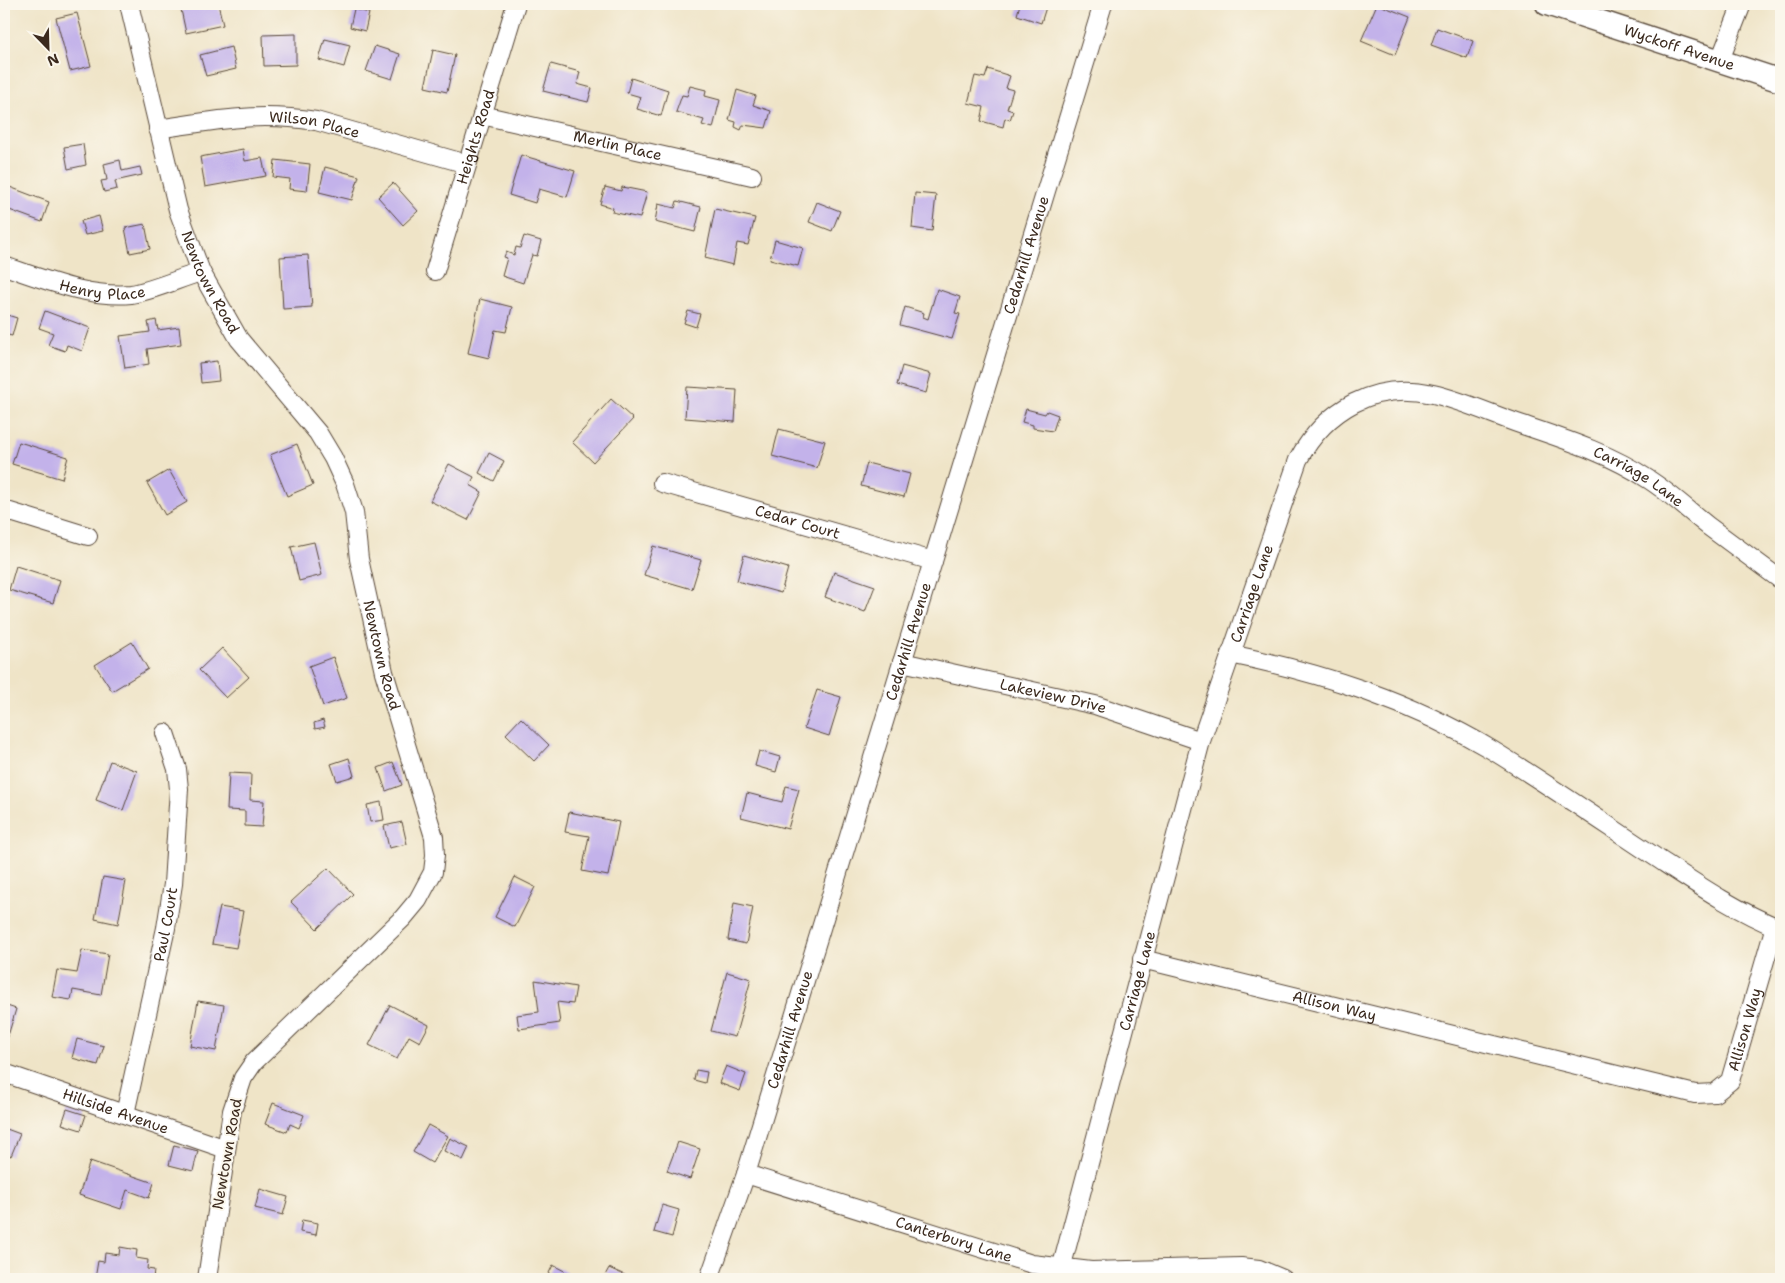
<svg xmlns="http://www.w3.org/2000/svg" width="1785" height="1283" viewBox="0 0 1785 1283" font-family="'Shantell Sans',sans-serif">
	<rect width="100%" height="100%" fill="#fbf7ec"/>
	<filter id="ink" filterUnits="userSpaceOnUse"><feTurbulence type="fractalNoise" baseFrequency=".02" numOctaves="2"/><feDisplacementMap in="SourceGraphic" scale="10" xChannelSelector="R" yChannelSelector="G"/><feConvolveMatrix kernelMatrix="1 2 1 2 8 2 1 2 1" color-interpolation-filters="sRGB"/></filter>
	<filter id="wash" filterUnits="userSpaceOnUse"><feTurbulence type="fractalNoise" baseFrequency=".0096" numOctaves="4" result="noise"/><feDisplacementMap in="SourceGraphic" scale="20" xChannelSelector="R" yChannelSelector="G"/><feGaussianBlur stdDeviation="1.12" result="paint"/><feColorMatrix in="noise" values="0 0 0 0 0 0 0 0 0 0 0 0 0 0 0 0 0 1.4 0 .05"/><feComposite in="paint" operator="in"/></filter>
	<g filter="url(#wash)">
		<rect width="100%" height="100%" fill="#efe4c7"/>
		<g id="blocks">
			<!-- building -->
			<g fill="#c3b2ea">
				<path d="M 186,4 L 218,4 L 223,25 L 186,33 L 180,5 Z"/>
				<path d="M 1020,4 L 1047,4 L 1041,23 L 1017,15 Z"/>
				<path d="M 1377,4 L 1410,17 L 1395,55 L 1361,41 Z"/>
				<path d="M 354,9 L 369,13 L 365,31 L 350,27 Z"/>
				<path d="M 77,13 L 91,66 L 70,71 L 56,18 Z"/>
				<path d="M 1437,28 L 1473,41 L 1467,58 L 1431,45 Z"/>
				<path d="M 296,34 L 296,65 L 264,66 L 263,35 Z"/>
				<path d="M 325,39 L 350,45 L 344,67 L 319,60 Z"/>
				<path d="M 375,46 L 400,54 L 392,79 L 366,71 Z"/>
				<path d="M 231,47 L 236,69 L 206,76 L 200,55 Z"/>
				<path d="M 433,50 L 455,55 L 447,92 L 425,87 Z"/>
				<path d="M 551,64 L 580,72 L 577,84 L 592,88 L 588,102 L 543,91 Z"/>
				<path d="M 988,69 L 1010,76 L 1006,88 L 1013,90 L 1007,109 L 1013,111 L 1010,120 L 1005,118 L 1003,127 L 981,121 L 984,107 L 968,103 L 975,76 L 985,78 Z"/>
				<path d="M 631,78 L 668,90 L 661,116 L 637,109 L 641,97 L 627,93 Z"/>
				<path d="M 690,86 L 706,90 L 705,96 L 720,100 L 713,128 L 702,125 L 704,120 L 676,112 L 682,95 L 687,96 Z"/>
				<path d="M 737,90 L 756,96 L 753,105 L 771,111 L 766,128 L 743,125 L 741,130 L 735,127 L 736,122 L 729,120 Z"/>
				<path d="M 83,144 L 86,165 L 68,169 L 64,147 Z"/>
				<path d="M 243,149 L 245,161 L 262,158 L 266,176 L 205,187 L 200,157 Z"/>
				<path d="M 521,155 L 575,171 L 567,197 L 539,189 L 535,203 L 509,195 Z"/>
				<path d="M 120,160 L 122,171 L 140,167 L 142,175 L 115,181 L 117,189 L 104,192 L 101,181 L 107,180 L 104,164 Z"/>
				<path d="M 275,160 L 310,164 L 307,191 L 289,189 L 290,179 L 273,177 Z"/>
				<path d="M 325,167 L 359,176 L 352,200 L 319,192 Z"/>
				<path d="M 393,183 L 418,211 L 403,225 L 378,197 Z"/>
				<path d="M 7,186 L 49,202 L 42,222 L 4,208 L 4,195 Z"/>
				<path d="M 605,187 L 621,191 L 622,187 L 647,192 L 640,218 L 612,212 L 613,208 L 600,204 Z"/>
				<path d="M 915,193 L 936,195 L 932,231 L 912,228 Z"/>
				<path d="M 677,201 L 701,207 L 695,232 L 655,222 L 658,204 L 675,208 Z"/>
				<path d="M 817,202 L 840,211 L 832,231 L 809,222 Z"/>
				<path d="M 715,209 L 755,218 L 748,245 L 737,243 L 733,265 L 705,258 Z"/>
				<path d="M 99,216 L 103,231 L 85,235 L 81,221 Z"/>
				<path d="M 145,224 L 150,249 L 130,253 L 125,228 Z"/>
				<path d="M 524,236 L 541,241 L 537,256 L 532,255 L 523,283 L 502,276 L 507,258 L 504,257 L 506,252 L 514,255 L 516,247 L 520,248 Z"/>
				<path d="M 775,240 L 803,248 L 798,266 L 770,259 Z"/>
				<path d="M 308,255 L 312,307 L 283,309 L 280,257 Z"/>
				<path d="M 937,289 L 960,297 L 955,313 L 960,314 L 952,339 L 900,325 L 905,307 L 924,313 L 923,317 L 928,319 Z"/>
				<path d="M 480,299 L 512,307 L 506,332 L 495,330 L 489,358 L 468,353 Z"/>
				<path d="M 45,311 L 90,328 L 82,351 L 67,345 L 65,351 L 48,345 L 53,333 L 39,328 Z"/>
				<path d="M 688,311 L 700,314 L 696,327 L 684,323 Z"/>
				<path d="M 4,314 L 17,318 L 12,336 L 4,334 Z"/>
				<path d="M 156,320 L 158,330 L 179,327 L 181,344 L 147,349 L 149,364 L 125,368 L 120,336 L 150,332 L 148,322 Z"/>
				<path d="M 217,361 L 219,381 L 201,383 L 199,363 Z"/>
				<path d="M 902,366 L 931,374 L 926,393 L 897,385 Z"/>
				<path d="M 687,387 L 737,390 L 735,422 L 685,418 Z"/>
				<path d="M 611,399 L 633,419 L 593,462 L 572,442 Z"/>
				<path d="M 1026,409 L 1045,414 L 1047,411 L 1058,415 L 1053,431 L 1033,428 L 1033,425 L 1022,422 Z"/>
				<path d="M 779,429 L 825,441 L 817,468 L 772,456 Z"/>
				<path d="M 19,442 L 68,457 L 62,479 L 12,464 Z"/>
				<path d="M 297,444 L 313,485 L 287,496 L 270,455 Z"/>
				<path d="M 489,453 L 504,461 L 494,481 L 479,473 Z"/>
				<path d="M 867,463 L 910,474 L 904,497 L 861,486 Z"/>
				<path d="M 449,464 L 474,477 L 470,485 L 482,492 L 468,520 L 430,501 Z"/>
				<path d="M 169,470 L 187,502 L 165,515 L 147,483 Z"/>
				<path d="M 314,542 L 322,575 L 299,581 L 291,547 Z"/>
				<path d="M 653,546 L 701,560 L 692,589 L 644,575 Z"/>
				<path d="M 744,555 L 788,568 L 781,593 L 737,581 Z"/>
				<path d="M 16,566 L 60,580 L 53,603 L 9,590 Z"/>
				<path d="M 834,572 L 875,586 L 865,612 L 825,597 Z"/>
				<path d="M 132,642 L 148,669 L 112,691 L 95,665 Z"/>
				<path d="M 222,648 L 249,677 L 226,698 L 199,670 Z"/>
				<path d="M 333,657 L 347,698 L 323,706 L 309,666 Z"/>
				<path d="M 817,690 L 841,697 L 829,736 L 804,728 Z"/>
				<path d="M 521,718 L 549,745 L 534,761 L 506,734 Z"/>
				<path d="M 323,720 L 325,727 L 315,729 L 314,723 Z"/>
				<path d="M 759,751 L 780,757 L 776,772 L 755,766 Z"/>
				<path d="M 349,758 L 354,776 L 337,781 L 331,764 Z"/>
				<path d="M 110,761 L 137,771 L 123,810 L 96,800 Z"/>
				<path d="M 393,762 L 402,785 L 386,791 L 378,768 Z"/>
				<path d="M 229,773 L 251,774 L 250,800 L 264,801 L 262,827 L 245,826 L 245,811 L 227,810 Z"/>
				<path d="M 786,786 L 799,789 L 788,829 L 741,817 L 747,793 L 782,802 Z"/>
				<path d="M 381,802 L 384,820 L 370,822 L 367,805 Z"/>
				<path d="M 569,812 L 619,822 L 608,876 L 582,871 L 589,836 L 565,832 Z"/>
				<path d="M 402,822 L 407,844 L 389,848 L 384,826 Z"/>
				<path d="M 328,868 L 353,894 L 317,929 L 291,902 Z"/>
				<path d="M 103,877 L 126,881 L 118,924 L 95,919 Z"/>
				<path d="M 515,877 L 535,887 L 515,927 L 495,917 Z"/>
				<path d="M 734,903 L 753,907 L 746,944 L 728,940 Z"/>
				<path d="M 220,907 L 243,911 L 236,948 L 212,944 Z"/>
				<path d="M 82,950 L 108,954 L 101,995 L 73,990 L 71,1000 L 52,997 L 57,970 L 77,973 Z"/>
				<path d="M 727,972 L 751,979 L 735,1037 L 711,1031 Z"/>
				<path d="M 535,980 L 576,987 L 573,1004 L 557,1002 L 560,1023 L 519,1029 L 517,1015 L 539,1012 Z"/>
				<path d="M 198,1001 L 224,1005 L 216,1051 L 190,1046 Z"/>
				<path d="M 4,1005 L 16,1009 L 8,1036 L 4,1035 Z"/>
				<path d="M 390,1005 L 429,1025 L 420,1042 L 409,1036 L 397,1059 L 369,1045 Z"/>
				<path d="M 77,1039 L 104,1046 L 98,1065 L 72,1058 Z"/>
				<path d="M 726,1066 L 746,1074 L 740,1091 L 719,1083 Z"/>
				<path d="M 696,1070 L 707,1072 L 705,1083 L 694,1080 Z"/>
				<path d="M 273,1103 L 304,1115 L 299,1128 L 290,1124 L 287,1132 L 265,1124 Z"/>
				<path d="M 67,1109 L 86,1115 L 81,1130 L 62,1124 Z"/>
				<path d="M 428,1125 L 448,1136 L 432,1163 L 413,1152 Z"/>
				<path d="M 4,1128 L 20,1134 L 11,1156 L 4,1153 Z"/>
				<path d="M 450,1138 L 469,1147 L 463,1160 L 444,1151 Z"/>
				<path d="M 678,1142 L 700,1149 L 690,1179 L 667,1171 Z"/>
				<path d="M 174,1145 L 198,1151 L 193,1171 L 169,1165 Z"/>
				<path d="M 90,1161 L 154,1183 L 149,1198 L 127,1190 L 121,1209 L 79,1195 Z"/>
				<path d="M 260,1189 L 288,1197 L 283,1215 L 255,1208 Z"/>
				<path d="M 662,1205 L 679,1210 L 672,1237 L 654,1232 Z"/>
				<path d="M 302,1220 L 318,1223 L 316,1235 L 300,1232 Z"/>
				<path d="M 120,1247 L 137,1250 L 136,1258 L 148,1260 L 147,1269 L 154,1270 L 153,1279 L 95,1279 L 98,1261 L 104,1262 L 105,1253 L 119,1255 Z"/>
				<path d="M 553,1265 L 572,1275 L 569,1279 L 546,1279 Z"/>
				<path d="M 609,1268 L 629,1277 L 628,1279 L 603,1279 Z"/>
			</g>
		</g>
	</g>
	<g filter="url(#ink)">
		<use href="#blocks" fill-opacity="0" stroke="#564637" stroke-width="1"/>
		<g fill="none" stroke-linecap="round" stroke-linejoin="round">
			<!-- minor casing -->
			<g stroke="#564637" stroke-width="20">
				<g id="minor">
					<path id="s1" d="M 129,4 L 178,210 L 201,272 L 239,339 L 318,433 L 333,458 L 345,484 L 354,512 L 359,559 L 384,672 L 434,837 L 435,855 L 433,872 L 418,900 L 403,918 L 254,1062 L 243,1078 L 232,1111 L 207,1279"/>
					<path d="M 1720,60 L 1742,4"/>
					<path id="s2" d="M 482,115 L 752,176"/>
					<path id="s3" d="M 158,129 C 215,120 258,112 316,121 L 467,164"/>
					<path id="s4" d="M 4,266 C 44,279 88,298 131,294 C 152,291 180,278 201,272"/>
					<path id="s5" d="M 435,271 L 516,4"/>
					<path id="s6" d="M 662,483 L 933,561"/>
					<path d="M 4,510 L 88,536"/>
					<path d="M 1230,654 C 1323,673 1410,701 1492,750 C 1549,785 1604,823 1660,860 C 1698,885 1738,912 1781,929"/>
					<path id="s7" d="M 902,662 L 1095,705 L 1201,741"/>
					<path id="s8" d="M 1142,959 L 1695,1094 L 1715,1093 L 1730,1081 L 1775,926"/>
					<path id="s9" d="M 4,1073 L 226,1149"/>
					<path id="s10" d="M 125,1114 L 166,928 L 173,884 L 179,789 L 177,769 L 165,733"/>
					<path id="s11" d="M 746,1174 L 1032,1264 L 1091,1271 L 1241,1267 L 1259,1269 L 1283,1279"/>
					<path id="s12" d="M 1061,1269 L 1201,741 L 1298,460 C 1326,409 1374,381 1433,394 C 1463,401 1491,414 1520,424 C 1564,439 1609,453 1648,479 C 1670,493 1688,510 1708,526 C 1732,544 1757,562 1781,580"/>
					<path id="s13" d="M 709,1279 L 746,1174 L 1103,4"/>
				</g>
			</g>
			<!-- major casing -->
			<g stroke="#564637" stroke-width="25">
				<g id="major">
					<path id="s14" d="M 1547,4 L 1781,81"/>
				</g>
			</g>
			<!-- minor -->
			<use href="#minor" stroke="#fff" stroke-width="18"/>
			<!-- major -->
			<use href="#major" stroke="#fff" stroke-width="22"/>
		</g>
	</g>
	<g text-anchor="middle" stroke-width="4" stroke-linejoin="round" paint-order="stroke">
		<!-- street labels -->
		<g font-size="15" fill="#3b2a1e" stroke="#fbf7ec">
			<text dy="5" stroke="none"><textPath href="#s14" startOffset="139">Wyckoff Avenue</textPath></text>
			<text dy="5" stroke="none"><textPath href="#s3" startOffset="158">Wilson Place</textPath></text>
			<text dy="5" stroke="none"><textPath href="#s5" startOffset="140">Heights Road</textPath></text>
			<text dy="5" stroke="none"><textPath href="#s2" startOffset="139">Merlin Place</textPath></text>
			<text dy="5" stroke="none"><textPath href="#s13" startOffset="1072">Cedarhill Avenue</textPath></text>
			<text dy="5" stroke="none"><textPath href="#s1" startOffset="291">Newtown Road</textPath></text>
			<text dy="5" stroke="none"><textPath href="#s4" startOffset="102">Henry Place</textPath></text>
			<text dy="5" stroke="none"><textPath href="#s12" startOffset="1228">Carriage Lane</textPath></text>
			<text dy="5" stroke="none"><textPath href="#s6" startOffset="141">Cedar Court</textPath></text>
			<text dy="5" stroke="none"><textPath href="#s12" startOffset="702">Carriage Lane</textPath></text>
			<text dy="5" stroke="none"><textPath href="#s13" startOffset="668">Cedarhill Avenue</textPath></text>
			<text dy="5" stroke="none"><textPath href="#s1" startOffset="711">Newtown Road</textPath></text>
			<text dy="5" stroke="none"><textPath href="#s7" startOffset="155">Lakeview Drive</textPath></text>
			<text dy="5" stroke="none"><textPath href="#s10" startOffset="194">Paul Court</textPath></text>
			<text dy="5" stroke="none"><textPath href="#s12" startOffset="298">Carriage Lane</textPath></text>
			<text dy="5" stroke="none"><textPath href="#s8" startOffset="198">Allison Way</textPath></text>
			<text dy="5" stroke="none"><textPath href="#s8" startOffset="662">Allison Way</textPath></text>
			<text dy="5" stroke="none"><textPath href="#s13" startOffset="262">Cedarhill Avenue</textPath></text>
			<text dy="5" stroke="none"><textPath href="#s9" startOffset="118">Hillside Avenue</textPath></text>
			<text transform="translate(227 1154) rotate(-80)" y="5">Newtown Road</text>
			<text dy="5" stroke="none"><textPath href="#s11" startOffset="218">Canterbury Lane</textPath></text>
		</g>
	</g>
	<!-- margin -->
	<rect width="1785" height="1283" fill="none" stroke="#fbf7ec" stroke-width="20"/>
	<!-- north arrow -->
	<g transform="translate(48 48) rotate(157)" stroke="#fbf7ec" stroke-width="4" paint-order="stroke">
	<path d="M0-4L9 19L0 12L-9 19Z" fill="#3b2a1e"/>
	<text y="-8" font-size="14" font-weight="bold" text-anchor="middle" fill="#3b2a1e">N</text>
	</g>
</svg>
